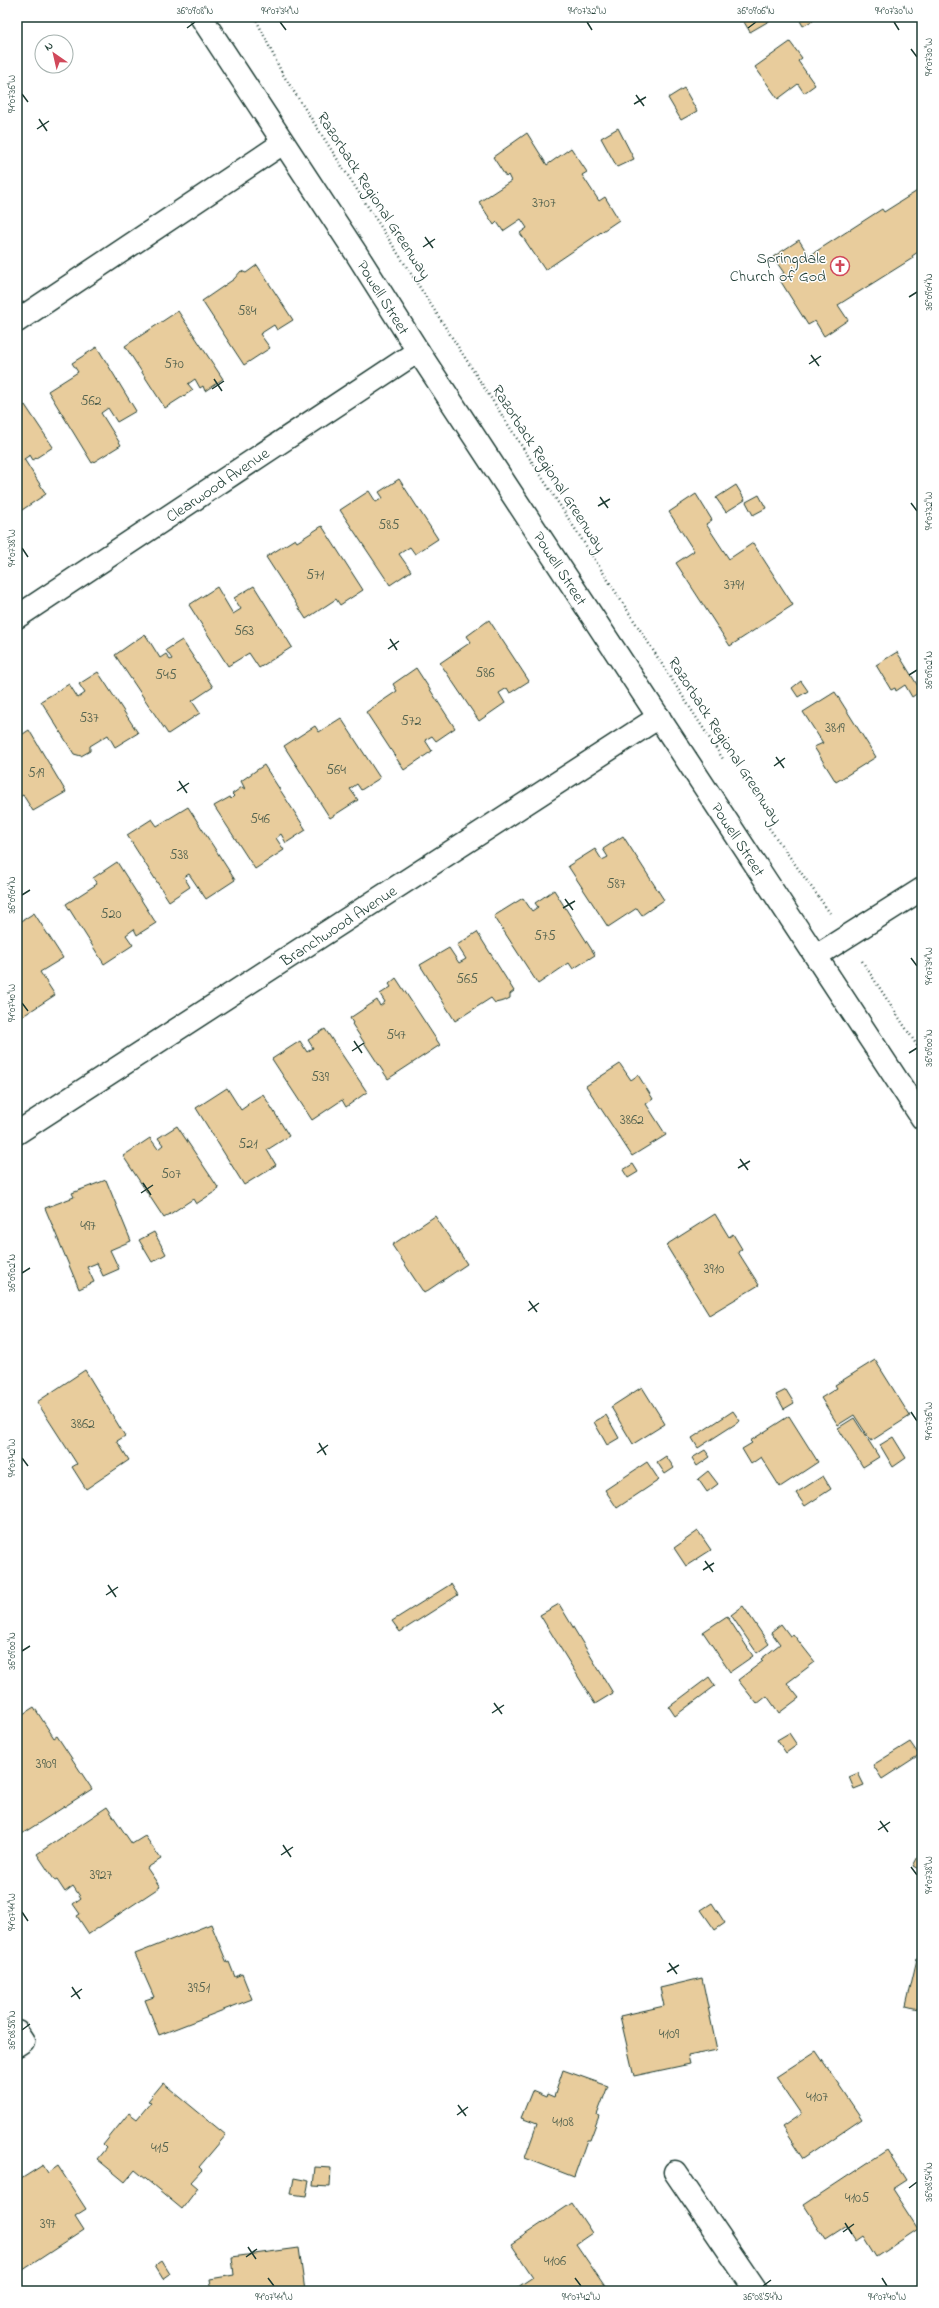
<svg xmlns="http://www.w3.org/2000/svg" width="939" height="2308" viewBox="0 0 939 2308" font-family="'Indie Flower',sans-serif">
	<rect width="100%" height="100%" fill="#fff"/>
	<filter id="ink" filterUnits="userSpaceOnUse"><feTurbulence type="fractalNoise" baseFrequency=".025" numOctaves="2"/><feDisplacementMap in="SourceGraphic" scale="8" xChannelSelector="R" yChannelSelector="G"/><feConvolveMatrix kernelMatrix="1 2 1 2 8 2 1 2 1" color-interpolation-filters="sRGB"/></filter>
	<g filter="url(#ink)">
		<!-- building -->
		<g fill="#e8cc9c" stroke="#1f3d34">
			<path d="M 741,17 L 776,17 L 750,32 Z"/>
			<path d="M 798,17 L 819,17 L 803,26 Z"/>
			<path d="M 790,42 L 802,58 L 798,61 L 815,85 L 804,93 L 798,84 L 778,99 L 755,67 Z"/>
			<path d="M 684,88 L 697,111 L 681,120 L 668,98 Z"/>
			<path d="M 618,128 L 634,159 L 617,167 L 601,138 Z"/>
			<path d="M 527,133 L 547,165 L 571,148 L 587,172 L 582,175 L 599,201 L 605,197 L 619,220 L 545,270 L 520,233 L 527,228 L 521,219 L 503,231 L 497,222 L 494,225 L 479,202 L 511,181 L 508,175 L 506,177 L 493,157 Z"/>
			<path d="M 922,188 L 922,258 L 918,252 L 912,256 L 913,258 L 838,305 L 848,320 L 824,336 L 815,321 L 808,325 L 778,277 L 784,273 L 773,257 L 799,240 L 809,256 L 882,209 L 884,212 Z"/>
			<path d="M 257,265 L 293,320 L 277,330 L 274,325 L 260,334 L 270,348 L 244,365 L 202,301 L 234,279 L 241,271 L 246,273 Z"/>
			<path d="M 178,311 L 223,379 L 205,391 L 203,386 L 200,388 L 195,379 L 188,384 L 193,390 L 165,408 L 125,346 Z"/>
			<path d="M 97,347 L 136,411 L 117,422 L 108,408 L 101,413 L 121,445 L 92,463 L 48,391 L 78,372 L 72,363 Z"/>
			<path d="M 25,405 L 53,447 L 33,460 L 30,455 L 24,459 L 46,494 L 19,512 L 17,509 L 17,410 Z"/>
			<path d="M 399,479 L 438,539 L 415,554 L 410,547 L 399,554 L 411,571 L 390,585 L 340,510 L 369,491 L 376,502 L 383,498 L 379,492 Z"/>
			<path d="M 736,485 L 745,500 L 726,512 L 716,498 Z"/>
			<path d="M 696,494 L 712,520 L 706,524 L 729,559 L 753,543 L 793,605 L 730,646 L 676,563 L 694,551 L 669,512 Z"/>
			<path d="M 759,495 L 766,508 L 753,515 L 746,502 Z"/>
			<path d="M 322,526 L 363,590 L 340,605 L 336,599 L 306,619 L 266,557 L 295,539 L 297,542 Z"/>
			<path d="M 254,586 L 292,647 L 259,668 L 249,653 L 228,666 L 189,605 L 217,587 L 233,614 L 241,609 L 234,598 Z"/>
			<path d="M 489,620 L 529,681 L 510,693 L 507,688 L 499,693 L 505,703 L 479,721 L 440,663 L 471,642 L 467,636 Z"/>
			<path d="M 145,634 L 160,658 L 166,654 L 170,660 L 172,659 L 166,650 L 182,640 L 213,687 L 192,701 L 200,713 L 168,734 L 115,655 Z"/>
			<path d="M 897,652 L 921,691 L 912,697 L 905,685 L 896,691 L 895,688 L 891,690 L 876,665 Z"/>
			<path d="M 416,668 L 455,728 L 436,741 L 432,736 L 425,740 L 432,751 L 404,770 L 366,712 L 397,691 L 393,684 Z"/>
			<path d="M 98,672 L 138,733 L 115,747 L 108,735 L 90,746 L 90,751 L 81,756 L 74,754 L 41,701 L 69,684 L 78,698 L 85,693 L 79,684 Z"/>
			<path d="M 801,681 L 808,691 L 798,697 L 792,688 Z"/>
			<path d="M 835,692 L 876,757 L 836,782 L 814,747 L 823,743 L 803,712 Z"/>
			<path d="M 341,718 L 380,778 L 361,790 L 357,784 L 350,789 L 358,800 L 330,818 L 284,746 L 315,726 L 319,732 Z"/>
			<path d="M 29,730 L 66,792 L 33,811 L 23,795 L 17,798 L 17,738 Z"/>
			<path d="M 264,765 L 306,830 L 286,843 L 281,834 L 276,838 L 284,850 L 255,869 L 214,806 L 230,797 L 231,799 L 234,796 L 232,794 L 242,787 L 245,789 L 241,781 Z"/>
			<path d="M 188,807 L 235,880 L 206,899 L 189,874 L 184,877 L 190,887 L 169,901 L 127,835 L 152,819 L 157,826 Z"/>
			<path d="M 623,836 L 664,900 L 642,915 L 637,908 L 608,927 L 568,866 L 595,849 L 602,860 L 608,857 L 603,849 Z"/>
			<path d="M 117,862 L 156,923 L 137,935 L 134,929 L 126,935 L 133,945 L 104,964 L 66,904 L 97,884 L 93,878 Z"/>
			<path d="M 554,890 L 595,955 L 573,969 L 569,963 L 538,984 L 494,916 L 523,898 L 532,911 L 538,907 L 535,903 Z"/>
			<path d="M 34,913 L 63,958 L 40,972 L 55,995 L 23,1016 L 17,1006 L 17,924 Z"/>
			<path d="M 477,932 L 514,991 L 510,994 L 510,998 L 504,1001 L 495,1003 L 491,998 L 455,1021 L 420,965 L 449,948 L 459,963 L 466,959 L 457,945 Z"/>
			<path d="M 396,978 L 440,1045 L 388,1079 L 352,1024 L 353,1023 L 350,1018 L 377,1000 L 380,1006 L 385,1002 L 380,994 L 391,987 L 389,984 Z"/>
			<path d="M 325,1029 L 367,1092 L 346,1107 L 342,1100 L 312,1120 L 272,1059 L 300,1041 L 307,1052 L 313,1048 L 308,1040 Z"/>
			<path d="M 620,1064 L 631,1080 L 638,1075 L 653,1099 L 646,1104 L 666,1135 L 632,1156 L 586,1086 Z"/>
			<path d="M 227,1088 L 241,1110 L 248,1105 L 247,1104 L 263,1094 L 289,1136 L 267,1150 L 276,1165 L 244,1185 L 196,1108 Z"/>
			<path d="M 177,1126 L 219,1189 L 196,1204 L 193,1199 L 164,1218 L 123,1156 L 150,1138 L 158,1149 L 163,1145 L 158,1138 Z"/>
			<path d="M 633,1164 L 638,1172 L 628,1178 L 623,1170 Z"/>
			<path d="M 106,1180 L 131,1241 L 110,1250 L 119,1269 L 103,1276 L 97,1263 L 87,1267 L 94,1282 L 79,1289 L 45,1208 L 74,1197 L 72,1193 Z"/>
			<path d="M 715,1214 L 729,1237 L 733,1234 L 742,1249 L 738,1252 L 759,1285 L 709,1315 L 666,1245 Z"/>
			<path d="M 435,1216 L 467,1264 L 424,1293 L 392,1245 Z"/>
			<path d="M 154,1232 L 166,1254 L 152,1262 L 139,1240 Z"/>
			<path d="M 875,1360 L 910,1416 L 871,1441 L 854,1415 L 838,1425 L 821,1398 L 837,1388 L 835,1385 Z"/>
			<path d="M 85,1370 L 125,1436 L 117,1441 L 129,1460 L 86,1489 L 72,1467 L 77,1464 L 37,1402 Z"/>
			<path d="M 642,1387 L 665,1424 L 633,1444 L 611,1407 Z"/>
			<path d="M 786,1390 L 794,1403 L 784,1409 L 776,1395 Z"/>
			<path d="M 733,1411 L 740,1421 L 698,1448 L 692,1438 Z"/>
			<path d="M 606,1415 L 619,1438 L 607,1445 L 594,1422 Z"/>
			<path d="M 789,1416 L 818,1462 L 780,1487 L 761,1457 L 751,1464 L 742,1449 L 752,1443 L 750,1441 Z"/>
			<path d="M 854,1418 L 879,1457 L 863,1467 L 838,1428 Z"/>
			<path d="M 893,1437 L 906,1458 L 893,1467 L 880,1445 Z"/>
			<path d="M 705,1450 L 710,1457 L 697,1466 L 692,1458 Z"/>
			<path d="M 666,1456 L 674,1468 L 665,1474 L 657,1462 Z"/>
			<path d="M 647,1462 L 659,1480 L 617,1508 L 605,1490 Z"/>
			<path d="M 708,1471 L 718,1484 L 707,1492 L 698,1479 Z"/>
			<path d="M 823,1476 L 831,1489 L 805,1506 L 796,1493 Z"/>
			<path d="M 698,1531 L 711,1550 L 686,1566 L 674,1548 Z"/>
			<path d="M 451,1584 L 458,1595 L 400,1632 L 392,1621 Z"/>
			<path d="M 559,1604 L 613,1693 L 595,1704 L 540,1615 Z"/>
			<path d="M 743,1606 L 769,1644 L 757,1653 L 731,1615 Z"/>
			<path d="M 727,1616 L 753,1656 L 730,1672 L 703,1632 Z"/>
			<path d="M 781,1624 L 790,1636 L 793,1634 L 815,1662 L 787,1683 L 799,1698 L 779,1713 L 767,1696 L 757,1704 L 738,1680 L 763,1661 L 761,1659 L 780,1644 L 771,1632 Z"/>
			<path d="M 709,1677 L 715,1686 L 675,1716 L 669,1707 Z"/>
			<path d="M 34,1707 L 54,1738 L 57,1736 L 92,1789 L 17,1837 L 17,1713 L 21,1710 L 23,1714 Z"/>
			<path d="M 789,1733 L 797,1745 L 786,1753 L 777,1740 Z"/>
			<path d="M 910,1742 L 919,1755 L 882,1779 L 873,1765 Z"/>
			<path d="M 858,1773 L 864,1785 L 854,1789 L 849,1777 Z"/>
			<path d="M 107,1807 L 132,1844 L 145,1836 L 161,1859 L 147,1868 L 160,1887 L 89,1934 L 77,1916 L 80,1914 L 73,1904 L 81,1898 L 73,1886 L 65,1892 L 57,1880 L 55,1881 L 37,1854 Z"/>
			<path d="M 922,1849 L 922,1871 L 913,1866 Z"/>
			<path d="M 712,1903 L 725,1923 L 715,1930 L 701,1910 Z"/>
			<path d="M 211,1924 L 227,1963 L 229,1962 L 235,1977 L 242,1974 L 252,1999 L 159,2035 L 145,2000 L 154,1997 L 135,1954 Z"/>
			<path d="M 917,1959 L 922,1960 L 922,2010 L 906,2006 Z"/>
			<path d="M 702,1978 L 717,2050 L 688,2056 L 690,2064 L 634,2076 L 620,2016 L 664,2006 L 660,1988 Z"/>
			<path d="M 816,2051 L 862,2119 L 803,2159 L 782,2127 L 801,2114 L 776,2077 Z"/>
			<path d="M 563,2070 L 608,2086 L 597,2115 L 599,2116 L 590,2140 L 587,2140 L 574,2177 L 525,2158 L 537,2124 L 521,2118 L 532,2091 L 546,2097 L 547,2094 L 554,2097 Z"/>
			<path d="M 163,2083 L 226,2135 L 199,2167 L 202,2170 L 191,2182 L 198,2188 L 182,2209 L 135,2170 L 125,2182 L 97,2159 L 106,2148 L 103,2145 L 129,2113 L 137,2119 L 151,2102 L 148,2101 Z"/>
			<path d="M 887,2150 L 906,2180 L 892,2189 L 918,2229 L 876,2257 L 863,2236 L 856,2241 L 846,2226 L 826,2239 L 804,2205 Z"/>
			<path d="M 43,2165 L 48,2173 L 58,2166 L 86,2209 L 75,2216 L 84,2230 L 17,2274 L 17,2179 L 20,2177 L 21,2179 Z"/>
			<path d="M 315,2167 L 331,2168 L 330,2187 L 313,2186 Z"/>
			<path d="M 294,2178 L 309,2181 L 306,2196 L 291,2194 Z"/>
			<path d="M 572,2203 L 592,2233 L 576,2244 L 606,2288 L 601,2291 L 521,2291 L 518,2287 L 533,2277 L 511,2244 Z"/>
			<path d="M 299,2248 L 305,2291 L 212,2291 L 210,2279 L 234,2275 L 232,2257 Z"/>
			<path d="M 162,2261 L 170,2274 L 163,2279 L 155,2266 Z"/>
			<path d="M 922,2283 L 922,2291 L 910,2291 Z"/>
		</g>
		<g fill="none" stroke-linecap="round" stroke-linejoin="round">
			<!-- street casing -->
			<g stroke="#1f3d34" stroke-width="25">
				<g id="street">
					<path d="M 17,321 L 283,143"/>
					<path d="M 17,617 L 418,351"/>
					<path d="M 816,956 L 922,889"/>
					<path d="M 17,1133 L 659,717"/>
					<path d="M 17,2032 L 23,2041 L 17,2045"/>
					<path d="M 675,2172 L 756,2291"/>
				</g>
			</g>
			<!-- secondary casing -->
			<g stroke="#1f3d34" stroke-width="25">
				<path id="secondary" d="M 201,17 L 356,253 L 418,351 L 922,1118"/>
			</g>
			<!-- path -->
			<g stroke="#1f3d34" stroke-width="2.5" stroke-dasharray="1 3" stroke-linecap="butt">
				<path d="M 255,17 L 282,73 L 723,759"/>
				<path d="M 769,828 L 830,913"/>
				<path d="M 862,961 L 922,1053"/>
			</g>
			<!-- street -->
			<use href="#street" stroke="#fff" stroke-width="22"/>
			<!-- secondary -->
			<use href="#secondary" stroke="#fff" stroke-width="22"/>
		</g>
	</g>
	<!-- ticks -->
	<path fill="none" stroke="#1f3d34" stroke-width="1.5" d="M 280,22 L 286,30M 587,22 L 592,30M 894,22 L 899,30M 187,28 L 195,22M 748,28 L 756,22M 911,49 L 917,57M 22,94 L 28,102M 636,95 L 644,106M 634,104 L 646,97M 39,119 L 47,131M 37,129 L 49,121M 425,237 L 433,248M 423,247 L 435,239M 909,297 L 917,292M 811,355 L 819,366M 809,364 L 821,356M 214,379 L 222,391M 212,389 L 224,381M 600,497 L 608,508M 911,503 L 917,511M 598,506 L 610,499M 22,548 L 28,557M 390,639 L 397,650M 388,649 L 399,641M 909,675 L 917,670M 776,757 L 784,768M 774,766 L 785,758M 179,781 L 187,793M 177,791 L 189,783M 22,895 L 30,890M 565,899 L 573,910M 563,908 L 575,901M 911,958 L 917,966M 22,1003 L 28,1011M 354,1041 L 362,1053M 352,1051 L 364,1043M 909,1053 L 917,1048M 740,1159 L 748,1170M 738,1168 L 750,1161M 143,1183 L 151,1195M 141,1193 L 153,1185M 22,1273 L 30,1268M 529,1301 L 537,1312M 528,1311 L 539,1303M 911,1412 L 917,1421M 319,1443 L 326,1455M 317,1453 L 328,1445M 22,1458 L 28,1466M 705,1561 L 713,1572M 703,1570 L 714,1563M 108,1585 L 116,1597M 106,1595 L 118,1587M 22,1651 L 30,1646M 494,1703 L 502,1714M 492,1713 L 504,1705M 880,1821 L 888,1832M 878,1830 L 890,1822M 283,1845 L 291,1857M 281,1855 L 293,1847M 911,1867 L 917,1875M 22,1912 L 28,1921M 669,1963 L 677,1974M 667,1972 L 679,1965M 72,1987 L 80,1999M 71,1997 L 82,1989M 22,2030 L 30,2024M 458,2105 L 466,2116M 457,2115 L 468,2107M 909,2188 L 917,2182M 845,2223 L 852,2234M 843,2232 L 854,2224M 248,2247 L 256,2259M 246,2257 L 257,2249M 268,2278 L 274,2286M 575,2278 L 581,2286M 882,2278 L 887,2286M 763,2286 L 771,2280"/>
	<!-- icons -->
	<defs>
		<g id="church-ring" transform="scale(1)"><circle r="9.5" fill="#fff" stroke="#d1495b" stroke-width="1.5"/><path d="M-1.2-6h2.4v3.5h3.3v2.4h-3.3V6h-2.4V-.1h-3.3v-2.4h3.3Z" fill="#d1495b"/></g>
	</defs>
	<g fill-rule="evenodd">
		<use href="#church-ring" x="840" y="266"/>
	</g>
	<g text-anchor="middle" stroke-width="3" stroke-linejoin="round" paint-order="stroke">
		<!-- number labels -->
		<g font-size="14" fill="#51614e">
			<text x="544" y="207">3707</text>
			<text x="247" y="315">584</text>
			<text x="174" y="368">570</text>
			<text x="91" y="405">562</text>
			<text x="389" y="529">585</text>
			<text x="315" y="579">571</text>
			<text x="734" y="589">3791</text>
			<text x="244" y="635">563</text>
			<text x="485" y="677">586</text>
			<text x="166" y="679">545</text>
			<text x="89" y="722">537</text>
			<text x="411" y="725">572</text>
			<text x="835" y="732">3819</text>
			<text x="336" y="774">564</text>
			<text x="36" y="777">519</text>
			<text x="260" y="823">546</text>
			<text x="179" y="859">538</text>
			<text x="616" y="888">587</text>
			<text x="111" y="918">520</text>
			<text x="545" y="940">575</text>
			<text x="467" y="983">565</text>
			<text x="396" y="1039">547</text>
			<text x="320" y="1081">539</text>
			<text x="632" y="1124">3862</text>
			<text x="248" y="1148">521</text>
			<text x="171" y="1178">507</text>
			<text x="88" y="1230">497</text>
			<text x="714" y="1273">3910</text>
			<text x="83" y="1428">3862</text>
			<text x="46" y="1768">3909</text>
			<text x="101" y="1879">3927</text>
			<text x="199" y="1992">3951</text>
			<text x="669" y="2038">4109</text>
			<text x="817" y="2101">4107</text>
			<text x="563" y="2126">4108</text>
			<text x="160" y="2152">415</text>
			<text x="857" y="2202">4105</text>
			<text x="48" y="2228">397</text>
			<text x="555" y="2265">4106</text>
		</g>
		<!-- street labels -->
		<g font-size="16" fill="#1f3d34" stroke="#fff">
			<text transform="translate(375 195) rotate(57)" y="6">Razorback Regional Greenway</text>
			<text transform="translate(384 297) rotate(58)" y="6">Powell Street</text>
			<text transform="translate(550 468) rotate(57)" y="6">Razorback Regional Greenway</text>
			<text transform="translate(217 484) rotate(-34)" y="6">Clearwood Avenue</text>
			<text transform="translate(561 568) rotate(57)" y="6">Powell Street</text>
			<text transform="translate(726 740) rotate(57)" y="6">Razorback Regional Greenway</text>
			<text transform="translate(739 839) rotate(57)" y="6">Powell Street</text>
			<text transform="translate(338 925) rotate(-33)" y="6">Branchwood Avenue</text>
		</g>
		<!-- poi labels -->
		<g font-size="16" fill="#1f3d34" stroke="#fff" text-anchor="end">
			<text x="826" y="263">Springdale<tspan x="826" dy="18">Church of God</tspan></text>
		</g>
	</g>
	<!-- margin -->
	<rect width="939" height="2308" fill="none" stroke="#fff" stroke-width="44"/>
	<!-- north arrow -->
	<g transform="translate(54 54) rotate(326)"><circle r="19" fill="#ffffff" stroke="#a5b1ae"/>
	<path d="M0-3L7 15L0 10L-7 15Z" fill="#d1495b"/>
	<text y="-6" font-size="11" font-weight="bold" text-anchor="middle" fill="#1f3d34">N</text>
	</g>
	<rect x="22" y="22" width="895" height="2264" fill="none" stroke="#1f3d34" stroke-width="1.5"/>
	<g font-size="10" text-anchor="middle" fill="#1f3d34">
		<text x="195" y="14">36°09'08"N</text>
		<text x="280" y="14">94°07'34"W</text>
		<text x="587" y="14">94°07'32"W</text>
		<text x="756" y="14">36°09'06"N</text>
		<text x="894" y="14">94°07'30"W</text>
		<text transform="translate(928 57) rotate(-90)" y="4">94°07'30"W</text>
		<text transform="translate(11 94) rotate(-90)" y="4">94°07'36"W</text>
		<text transform="translate(928 292) rotate(-90)" y="4">36°09'04"N</text>
		<text transform="translate(928 511) rotate(-90)" y="4">94°07'32"W</text>
		<text transform="translate(11 548) rotate(-90)" y="4">94°07'38"W</text>
		<text transform="translate(928 670) rotate(-90)" y="4">36°09'02"N</text>
		<text transform="translate(11 895) rotate(-90)" y="4">36°09'04"N</text>
		<text transform="translate(928 966) rotate(-90)" y="4">94°07'34"W</text>
		<text transform="translate(11 1003) rotate(-90)" y="4">94°07'40"W</text>
		<text transform="translate(928 1048) rotate(-90)" y="4">36°09'00"N</text>
		<text transform="translate(11 1273) rotate(-90)" y="4">36°09'02"N</text>
		<text transform="translate(928 1421) rotate(-90)" y="4">94°07'36"W</text>
		<text transform="translate(11 1458) rotate(-90)" y="4">94°07'42"W</text>
		<text transform="translate(11 1651) rotate(-90)" y="4">36°09'00"N</text>
		<text transform="translate(928 1875) rotate(-90)" y="4">94°07'38"W</text>
		<text transform="translate(11 1912) rotate(-90)" y="4">94°07'44"W</text>
		<text transform="translate(11 2030) rotate(-90)" y="4">36°08'58"N</text>
		<text transform="translate(928 2182) rotate(-90)" y="4">36°08'54"N</text>
		<text x="274" y="2300">94°07'44"W</text>
		<text x="581" y="2300">94°07'42"W</text>
		<text x="763" y="2300">36°08'54"N</text>
		<text x="887" y="2300">94°07'40"W</text>
	</g>
</svg>
